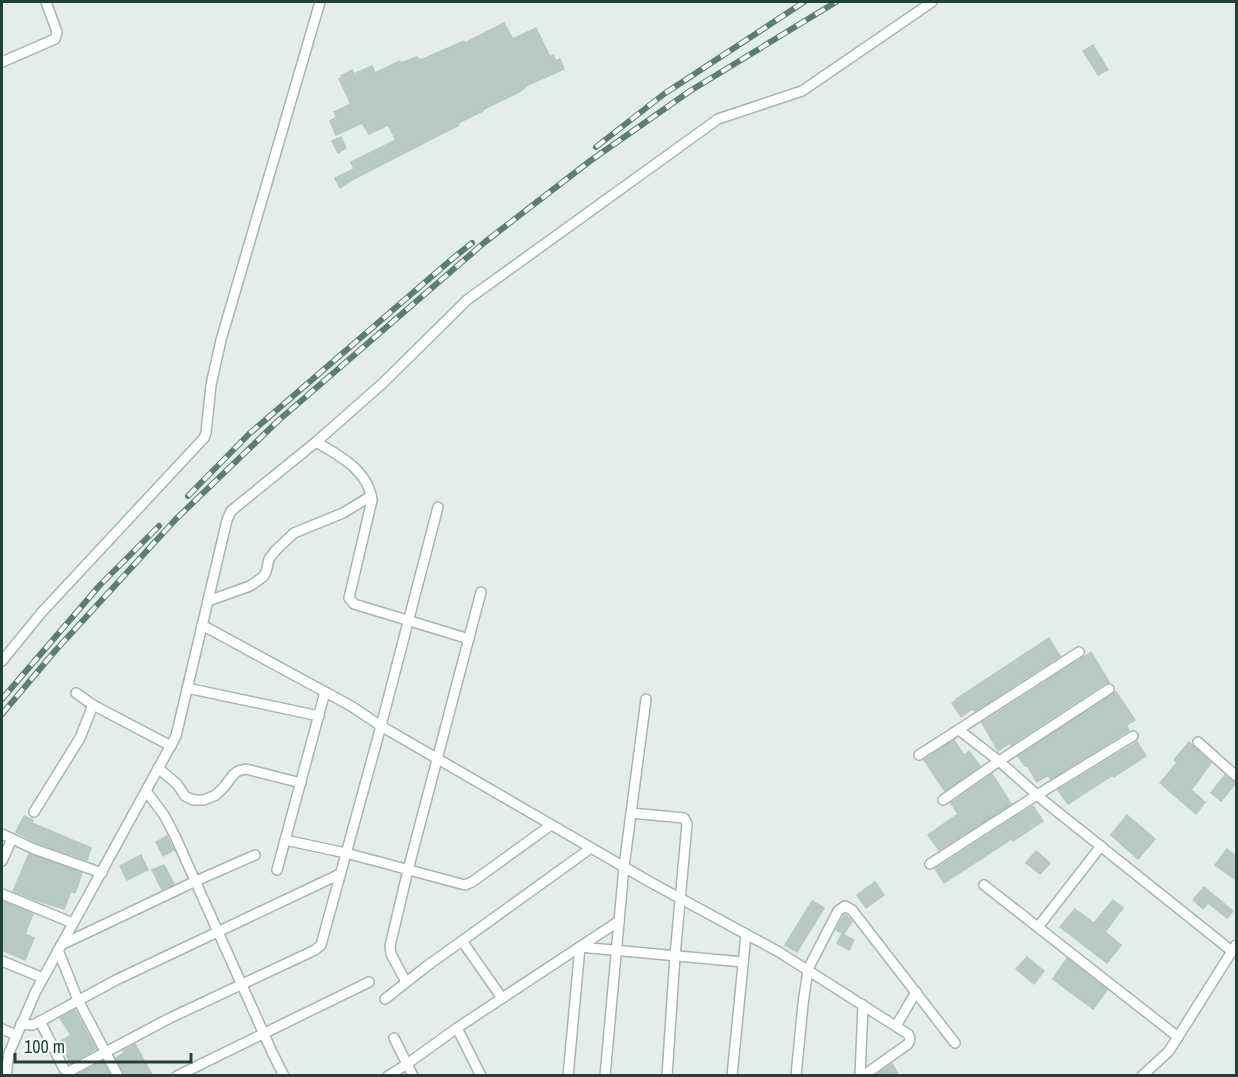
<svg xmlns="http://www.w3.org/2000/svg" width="1238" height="1077" viewBox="0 0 1238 1077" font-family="'Archivo Narrow',sans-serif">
	<rect width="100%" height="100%" fill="#e3eee9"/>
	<!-- building -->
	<g fill="#b8c9c2" stroke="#b5c9c0" stroke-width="1.5">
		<path d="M 504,23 L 513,39 L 536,28 L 550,57 L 553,55 L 556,61 L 560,59 L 564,69 L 528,85 L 519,92 L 482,110 L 483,111 L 458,123 L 459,125 L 350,181 L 340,188 L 335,178 L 354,169 L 351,162 L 396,140 L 388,125 L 369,134 L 362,123 L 336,135 L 330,121 L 337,117 L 334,112 L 351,104 L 339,79 L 342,78 L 341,76 L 352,70 L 354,74 L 372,66 L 375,73 L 400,61 L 401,63 L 417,57 L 419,60 L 420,59 L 421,60 L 464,41 L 465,43 Z"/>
		<path d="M 1093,45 L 1108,70 L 1098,75 L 1083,51 Z"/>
		<path d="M 341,137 L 346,148 L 338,153 L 332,141 Z"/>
		<path d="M 1049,638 L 1060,656 L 975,711 L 972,709 L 961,717 L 952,703 L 957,700 L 956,699 Z"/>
		<path d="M 1091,652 L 1109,682 L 1105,683 L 1011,745 L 1010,743 L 998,751 L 982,723 Z"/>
		<path d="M 1115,692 L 1116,692 L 1135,720 L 1126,725 L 1129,730 L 1051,779 L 1048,775 L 1037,782 L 1027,765 L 1025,766 L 1018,756 Z"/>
		<path d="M 954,740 L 964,755 L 969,751 L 980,766 L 945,791 L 924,760 Z"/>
		<path d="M 1137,742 L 1146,756 L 1114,777 L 1113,775 L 1068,804 L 1058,790 Z"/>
		<path d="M 1189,742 L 1211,763 L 1191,790 L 1205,802 L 1196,814 L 1160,783 L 1177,763 L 1174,760 Z"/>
		<path d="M 992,774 L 1011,804 L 939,850 L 928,835 L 958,814 L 951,803 Z"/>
		<path d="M 1225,775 L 1232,781 L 1236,783 L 1221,801 L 1211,793 Z"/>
		<path d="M 1033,806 L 1043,821 L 1013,841 L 1011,839 L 944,883 L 935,869 Z"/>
		<path d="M 1127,815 L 1155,839 L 1138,859 L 1111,835 Z"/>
		<path d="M 24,816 L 33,820 L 32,823 L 91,848 L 87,860 L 37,843 L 16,832 Z"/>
		<path d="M 167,836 L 174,850 L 163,856 L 156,842 Z"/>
		<path d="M 1227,849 L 1236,856 L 1236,880 L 1215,865 Z"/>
		<path d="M 1036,851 L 1050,863 L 1040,874 L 1026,863 Z"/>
		<path d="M 29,854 L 82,873 L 75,893 L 71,891 L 64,909 L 38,901 L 13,891 Z"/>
		<path d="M 141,855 L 148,870 L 127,880 L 120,866 Z"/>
		<path d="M 164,865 L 174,884 L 162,890 L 152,870 Z"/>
		<path d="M 875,882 L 884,895 L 866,908 L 857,895 Z"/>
		<path d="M 1204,887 L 1233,911 L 1227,918 L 1208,903 L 1203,909 L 1193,900 Z"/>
		<path d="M 1113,900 L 1123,908 L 1105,932 L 1121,945 L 1107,963 L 1060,927 L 1075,909 L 1094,923 Z"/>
		<path d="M 2,901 L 33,914 L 25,934 L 34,938 L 25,960 L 2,950 Z"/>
		<path d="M 812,901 L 824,908 L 797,952 L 785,945 Z"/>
		<path d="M 845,914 L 852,921 L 844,934 L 836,930 Z"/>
		<path d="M 842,934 L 854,940 L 849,950 L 837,943 Z"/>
		<path d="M 1027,957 L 1044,971 L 1034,984 L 1016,969 Z"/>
		<path d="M 1067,958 L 1107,990 L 1093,1009 L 1053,979 Z"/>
		<path d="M 75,1010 L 96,1049 L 71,1063 L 58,1043 L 71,1035 L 60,1018 Z"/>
		<path d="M 135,1044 L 153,1076 L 125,1076 L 116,1058 L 124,1053 L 123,1051 Z"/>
		<path d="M 103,1061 L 110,1076 L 79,1076 L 78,1074 Z"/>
		<path d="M 892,1064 L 899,1076 L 875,1076 L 881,1071 Z"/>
	</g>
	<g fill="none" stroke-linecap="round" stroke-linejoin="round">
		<!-- street casing -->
		<g stroke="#a5b7b1" stroke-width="12">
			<g id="street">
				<path d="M 2,62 L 55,39 L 57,32 L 46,2"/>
				<path d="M 316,442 C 340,456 368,470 372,500 L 349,598 L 354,604 L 469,639"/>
				<path d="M 208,601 L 250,586 L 263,577 L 266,572 L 269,559 L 276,550 L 294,533 L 343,513 L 371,496"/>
				<path d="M 202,625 L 351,706 L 381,726 L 650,882 L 779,952 L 908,1034 C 911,1038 910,1041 908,1044 L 863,1076"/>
				<path d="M 2,661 L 42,612 L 204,438 L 206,433 L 211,385 L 221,340 L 320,2"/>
				<path d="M 187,688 L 319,716"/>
				<path d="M 76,693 L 93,705 L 171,746"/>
				<path d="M 959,730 L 999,761 L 1044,801 L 1233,952"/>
				<path d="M 1198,742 L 1236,776"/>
				<path d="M 919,755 L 1079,652"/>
				<path d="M 158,768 L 177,784 L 185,796 L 193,800 L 204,800 L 216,795 L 224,787 L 234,774 L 238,771 L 246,769 L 301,783"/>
				<path d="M 146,791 L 164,815 L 175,836 L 272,1052 L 284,1076"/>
				<path d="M 943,800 L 999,761 L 1109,689"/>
				<path d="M 34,812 L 80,738 L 93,705"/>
				<path d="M 631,813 L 684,818 L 687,824 L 675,956 L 667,1076"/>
				<path d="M 2,834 L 34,849 L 102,873"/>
				<path d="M 285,840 L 346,853 L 465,885 L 472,882 L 551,825"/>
				<path d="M 2,861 L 12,839"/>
				<path d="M 930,864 L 1037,795 L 1133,736"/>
				<path d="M 277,870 L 325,692"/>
				<path d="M 984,885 L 1178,1037"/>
				<path d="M 2,894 L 73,923"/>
				<path d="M 1038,927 L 1101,846"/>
				<path d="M 462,941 L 502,998"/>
				<path d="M 61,945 L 196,881 L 255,855"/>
				<path d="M 58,950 L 78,1000 L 118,1076"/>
				<path d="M 2,961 L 43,978"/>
				<path d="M 406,982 L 391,954 L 390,946 L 408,870 L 481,592"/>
				<path d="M 385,999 L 427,966 L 591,848"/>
				<path d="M 40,1021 L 64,1069 L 68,1072 L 170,1018 L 315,950 L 321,945 L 381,726 L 438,507"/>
				<path d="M 21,1024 L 32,1025 L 37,1023 L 116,980 L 340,874"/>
				<path d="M 896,1026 L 916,992"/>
				<path d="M 457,1028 L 481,1076"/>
				<path d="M 2,1029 L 16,1035"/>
				<path d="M 394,1038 L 413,1076"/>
				<path d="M 6,1076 L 9,1053 L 36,991 L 176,736 L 227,520 L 231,511 L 316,442 L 383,383 L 467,300 L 718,119 L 802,91 L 932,2"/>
				<path d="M 177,1076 L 369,982"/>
				<path d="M 388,1076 L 407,1064 L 457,1028 L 619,921"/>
				<path d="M 568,1076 L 580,947 L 743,962"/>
				<path d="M 605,1076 L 624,867 L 646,699"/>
				<path d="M 732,1076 L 746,934"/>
				<path d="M 796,1076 L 803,1004 L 808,969 L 838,911 L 845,906 L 852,910 L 955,1043"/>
				<path d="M 860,1076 L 863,1005"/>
				<path d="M 1142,1076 L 1169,1051 L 1236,945"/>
			</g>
		</g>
		<!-- street -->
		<use href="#street" stroke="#fff" stroke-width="9"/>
		<!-- rail casing -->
		<g stroke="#5b7d74" stroke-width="6">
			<g id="rail">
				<path d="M 596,147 L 664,94 L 804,2"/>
				<path d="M 188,496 L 249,434 L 452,259 L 472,243"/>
				<path d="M 2,699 L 100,585 L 159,526"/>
				<path d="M 2,714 L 55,651 L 176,519 L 279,420 L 485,242 L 590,161 L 690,91 L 836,2"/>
			</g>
		</g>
		<!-- rail -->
		<use href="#rail" stroke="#f4faf7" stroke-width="4" stroke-dasharray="11" stroke-linecap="butt"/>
	</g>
	<!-- border -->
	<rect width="1238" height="1077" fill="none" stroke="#214239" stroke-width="6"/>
	<!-- scale -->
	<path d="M15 1053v9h176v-9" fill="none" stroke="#214239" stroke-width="3"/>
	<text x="24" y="1053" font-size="18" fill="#214239" stroke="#f4faf7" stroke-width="4.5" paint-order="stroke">100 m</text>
</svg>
